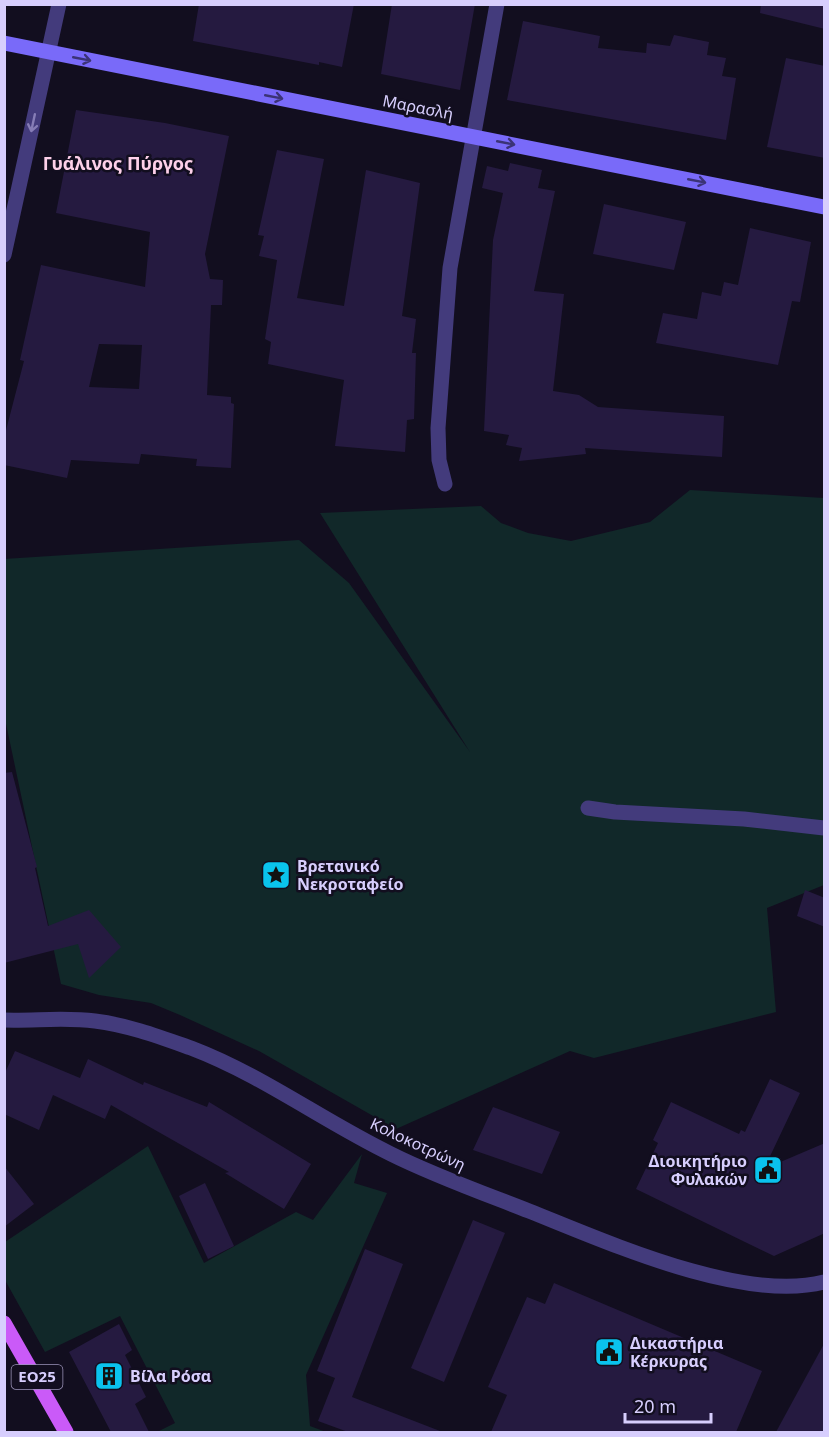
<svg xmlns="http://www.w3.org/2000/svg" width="829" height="1437" viewBox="0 0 829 1437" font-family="'Noto Sans',sans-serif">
	<rect width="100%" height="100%" fill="#120e1f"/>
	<!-- green -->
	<g fill="#112829">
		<path d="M 690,490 L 824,498 L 824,885 L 767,908 L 776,1012 L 594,1058 L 570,1051 L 396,1129 L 259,1051 L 180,1015 L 151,1003 L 99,995 L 61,984 L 5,719 L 4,559 L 299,540 L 349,583 L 470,752 L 320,513 L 481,506 L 501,523 L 528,533 L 571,541 L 650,522 Z"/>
		<path d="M 148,1146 L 204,1263 L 296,1212 L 313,1220 L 362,1154 L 354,1183 L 387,1193 L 306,1375 L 310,1426 L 326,1432 L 157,1432 L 175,1423 L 120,1316 L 45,1352 L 5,1280 L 5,1242 Z"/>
	</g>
	<!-- building -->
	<g fill="#251a40" fill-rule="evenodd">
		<path d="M 199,4 L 354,4 L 342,67 L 319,62 L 319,65 L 193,41 Z"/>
		<path d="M 392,4 L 475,4 L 460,90 L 381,74 Z"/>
		<path d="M 761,4 L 825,4 L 825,29 L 760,13 Z"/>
		<path d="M 523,21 L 600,36 L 598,48 L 646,53 L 647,43 L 670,46 L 674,35 L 709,42 L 707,55 L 726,58 L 722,76 L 736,78 L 726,140 L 507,100 Z"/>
		<path d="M 786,58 L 825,66 L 825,158 L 767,147 Z"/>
		<path d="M 76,110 L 165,123 L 229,136 L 205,254 L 210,279 L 223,280 L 222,305 L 211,305 L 207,395 L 231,397 L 231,403 L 234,404 L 231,468 L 196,466 L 197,459 L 141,454 L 139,464 L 71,460 L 67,478 L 4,465 L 4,438 L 24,361 L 20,360 L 41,265 L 145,287 L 150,232 L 56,213 ZM 99,344 L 142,345 L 139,389 L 89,387 Z"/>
		<path d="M 277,150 L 324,159 L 297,298 L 344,306 L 366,170 L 420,183 L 402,316 L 416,319 L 412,353 L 416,353 L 414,419 L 407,420 L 405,452 L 335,446 L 344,380 L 268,364 L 271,342 L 265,339 L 277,260 L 259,256 L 264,236 L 258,235 Z"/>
		<path d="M 510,163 L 542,170 L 538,188 L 555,191 L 534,291 L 564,294 L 553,391 L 579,395 L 598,407 L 724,416 L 722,457 L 585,448 L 586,454 L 519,461 L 522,448 L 506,445 L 509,435 L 484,431 L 493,240 L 503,193 L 482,188 L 487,166 L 508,171 Z"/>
		<path d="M 604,204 L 686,222 L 674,270 L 593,254 Z"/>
		<path d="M 750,228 L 811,242 L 800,302 L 792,301 L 778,365 L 656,343 L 663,313 L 697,319 L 702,292 L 721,296 L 724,282 L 738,285 Z"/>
		<path d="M 12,772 L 37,867 L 35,868 L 48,926 L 89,910 L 121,947 L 89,978 L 78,944 L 4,963 L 4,773 Z"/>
		<path d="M 805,890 L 825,898 L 825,927 L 797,916 Z"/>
		<path d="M 15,1051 L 80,1078 L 88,1059 L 143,1085 L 144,1082 L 207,1107 L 209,1102 L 311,1164 L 284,1209 L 225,1173 L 229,1172 L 111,1105 L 105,1119 L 53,1095 L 39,1130 L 4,1114 L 4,1075 Z"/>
		<path d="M 770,1079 L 800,1093 L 764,1169 L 825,1143 L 825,1233 L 774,1256 L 636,1189 L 658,1143 L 653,1140 L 671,1102 L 739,1134 L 741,1130 L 745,1132 Z"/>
		<path d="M 493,1107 L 560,1132 L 542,1174 L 473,1150 Z"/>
		<path d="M 4,1166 L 34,1204 L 4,1227 Z"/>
		<path d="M 205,1183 L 234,1246 L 208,1259 L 179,1196 Z"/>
		<path d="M 473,1220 L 505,1233 L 444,1382 L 411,1368 Z"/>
		<path d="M 365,1249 L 403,1264 L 352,1397 L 440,1431 L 439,1432 L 348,1432 L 318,1421 L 335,1378 L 317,1371 Z"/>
		<path d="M 554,1283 L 762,1371 L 736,1432 L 491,1432 L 507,1395 L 488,1387 L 527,1297 L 545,1304 Z"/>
		<path d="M 119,1324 L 132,1350 L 125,1355 L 146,1397 L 135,1404 L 149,1432 L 111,1432 L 69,1352 Z"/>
		<path d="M 825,1342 L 825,1432 L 776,1432 Z"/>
	</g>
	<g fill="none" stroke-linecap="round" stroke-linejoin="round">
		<!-- lane -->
		<path stroke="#433b7c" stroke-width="15" d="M 588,808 L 615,812 L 744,819 L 824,828"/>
		<!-- street -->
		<g stroke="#433b7c" stroke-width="15">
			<path d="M 4,255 L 59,4"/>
			<path d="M 445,484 L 439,460 L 438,428 L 450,268 L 497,4"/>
			<path d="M 4,1020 C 34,1021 65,1017 95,1021 C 128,1025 160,1037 191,1048 C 262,1075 323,1121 391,1154 C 435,1176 483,1193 529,1211 C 607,1242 742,1303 824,1282"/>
		</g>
		<!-- secondary -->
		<path stroke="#796af9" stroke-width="15" d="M 4,43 L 824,207"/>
		<!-- primary -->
		<path stroke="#ca5af8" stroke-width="15" d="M 4,1323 L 66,1432"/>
	</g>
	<!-- one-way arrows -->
	<defs><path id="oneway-shaft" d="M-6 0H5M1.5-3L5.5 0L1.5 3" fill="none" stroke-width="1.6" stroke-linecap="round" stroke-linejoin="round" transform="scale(1.5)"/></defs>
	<g stroke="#3b3376">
		<use href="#oneway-shaft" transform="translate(82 59) rotate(11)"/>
		<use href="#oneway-shaft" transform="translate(274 97) rotate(11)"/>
		<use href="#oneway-shaft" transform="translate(506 143) rotate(11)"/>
		<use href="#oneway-shaft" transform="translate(697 181) rotate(11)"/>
	</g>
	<use stroke="#867db6" href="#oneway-shaft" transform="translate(33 123) rotate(102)"/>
	<!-- icons -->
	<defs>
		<g id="sight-square" transform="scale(1.5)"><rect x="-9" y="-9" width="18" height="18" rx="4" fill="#0ac3ed" stroke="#120e1f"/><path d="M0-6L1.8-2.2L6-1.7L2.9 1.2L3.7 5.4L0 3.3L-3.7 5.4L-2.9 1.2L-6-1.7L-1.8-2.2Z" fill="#111"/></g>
		<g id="civic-square" transform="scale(1.5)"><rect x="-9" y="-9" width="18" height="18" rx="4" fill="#0ac3ed" stroke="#120e1f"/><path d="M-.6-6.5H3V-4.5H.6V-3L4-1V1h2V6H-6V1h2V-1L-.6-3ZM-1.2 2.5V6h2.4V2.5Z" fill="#111"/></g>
		<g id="building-square" transform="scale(1.5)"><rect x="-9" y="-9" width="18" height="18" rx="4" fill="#0ac3ed" stroke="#120e1f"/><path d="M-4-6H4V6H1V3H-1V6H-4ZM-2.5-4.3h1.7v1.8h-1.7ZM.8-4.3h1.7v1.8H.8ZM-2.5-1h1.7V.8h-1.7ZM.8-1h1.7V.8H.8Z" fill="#111"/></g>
	</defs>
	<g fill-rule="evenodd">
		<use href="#sight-square" x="276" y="875"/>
		<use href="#civic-square" x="768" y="1170"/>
		<use href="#civic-square" x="609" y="1352"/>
		<use href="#building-square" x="109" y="1376"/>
	</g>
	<g text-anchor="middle" stroke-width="5" stroke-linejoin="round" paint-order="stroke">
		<!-- shield labels -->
		<rect fill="#120e1f" stroke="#9c94ba" stroke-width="1.5" x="11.5" y="1365" width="51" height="24" rx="4.5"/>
		<g font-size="15" font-weight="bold" fill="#d7cefd">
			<text x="37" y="1382">ΕΟ25</text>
		</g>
		<!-- street labels -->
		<g font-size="16" fill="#d7cefd" stroke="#120e1f">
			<text transform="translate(418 107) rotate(11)" y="6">Μαρασλή</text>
			<text transform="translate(418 1144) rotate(25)" y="6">Κολοκοτρώνη</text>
		</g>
		<!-- poi labels -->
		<g font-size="16" font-weight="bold" fill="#d7cefd" stroke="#120e1f" text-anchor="start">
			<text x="297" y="872">Βρετανικό<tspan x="297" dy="18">Νεκροταφείο</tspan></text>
			<text x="747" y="1167" text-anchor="end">Διοικητήριο<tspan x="747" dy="18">Φυλακών</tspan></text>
			<text x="630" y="1349">Δικαστήρια<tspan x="630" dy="18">Κέρκυρας</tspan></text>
			<text x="130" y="1382">Βίλα Ρόσα</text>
		</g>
		<!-- neighbourhood labels -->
		<g font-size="18" font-weight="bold" fill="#fdd0e9" stroke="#120e1f">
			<text x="118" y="170">Γυάλινος Πύργος</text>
		</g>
	</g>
	<!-- border -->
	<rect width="829" height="1437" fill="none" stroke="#d7cefd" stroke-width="12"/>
	<!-- scale -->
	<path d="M625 1413v9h86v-9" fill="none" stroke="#d7cefd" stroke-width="3"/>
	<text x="634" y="1413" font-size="18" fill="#d7cefd" stroke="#120e1f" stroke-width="4.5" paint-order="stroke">20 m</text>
</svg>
